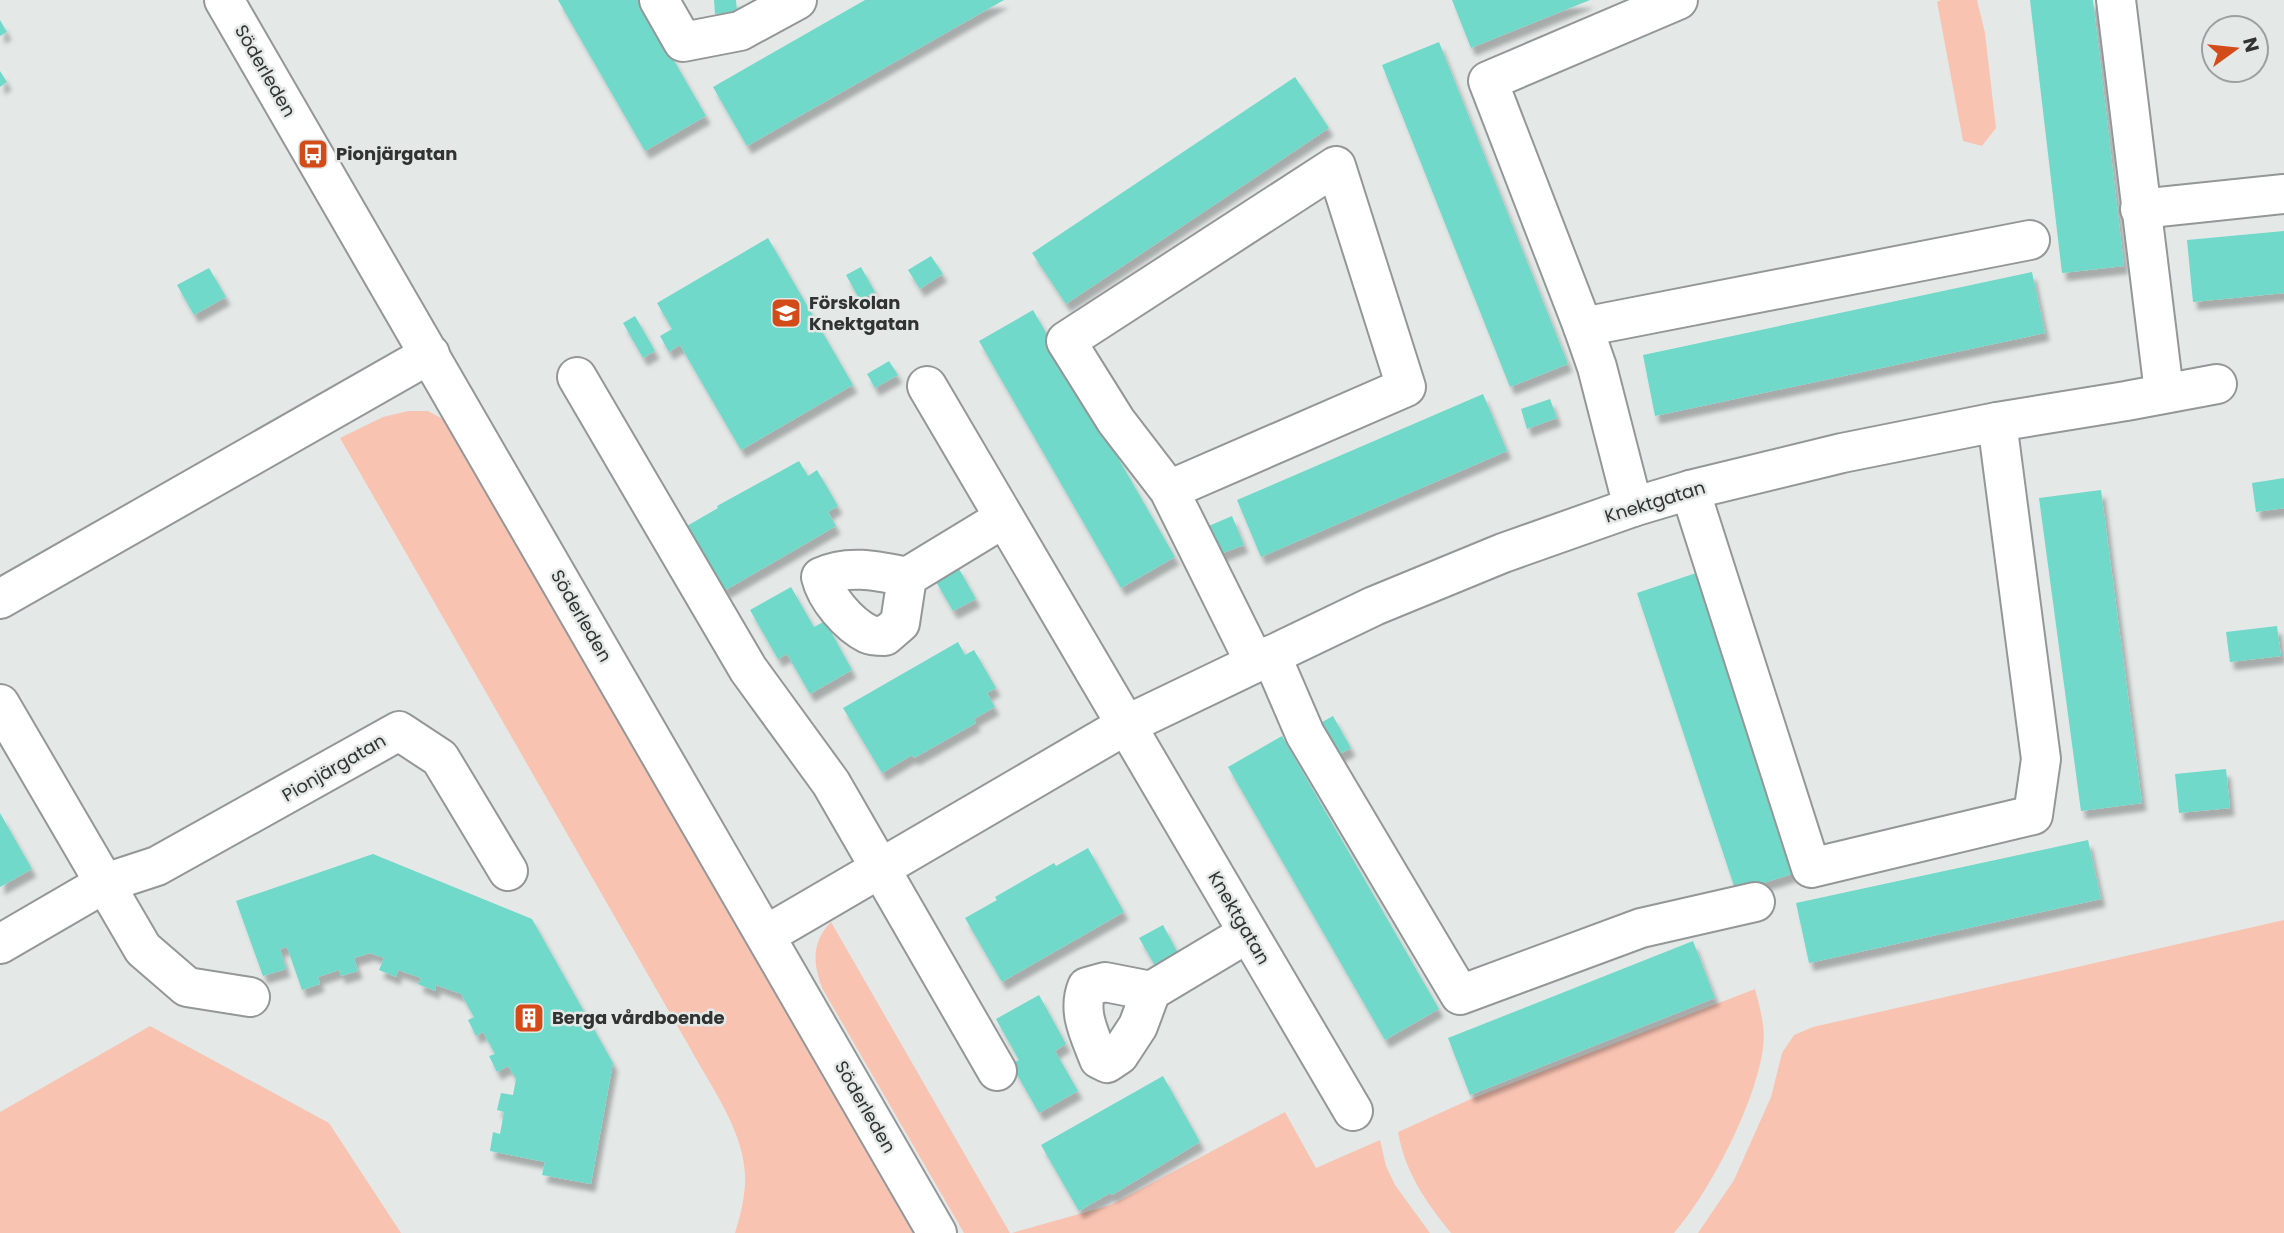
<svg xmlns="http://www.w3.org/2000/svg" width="2284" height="1233" viewBox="0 0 2284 1233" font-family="Poppins,sans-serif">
	<defs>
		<filter id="shadow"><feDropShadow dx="4.5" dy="8" stdDeviation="2" flood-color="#0004"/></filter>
	</defs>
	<rect width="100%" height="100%" fill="#e4e9e8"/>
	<!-- green -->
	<g fill="#f9c3b2">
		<path d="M 1941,0 L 1977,0 L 1985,33 L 1996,128 L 1982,146 L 1963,141 L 1937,2 Z"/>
		<path d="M 408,411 L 428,411 L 443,419 L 913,1233 L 735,1233 C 740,1217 744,1201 745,1185 C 748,1136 712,1089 690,1048 L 340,438 L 383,417 Z"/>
		<path d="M 2284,920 L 2284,1233 L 1698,1233 L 1734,1180 L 1771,1097 L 1782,1053 L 1794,1035 L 1813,1027 Z"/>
		<path d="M 831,922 L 1010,1233 L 964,1233 L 822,988 C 813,963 811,943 831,922 Z"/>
		<path d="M 1755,989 C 1760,1008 1766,1028 1763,1048 C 1756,1102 1710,1192 1674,1233 L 1451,1233 C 1425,1201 1405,1172 1398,1132 L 1471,1099 Z"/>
		<path d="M 150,1026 L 329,1123 L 401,1233 L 0,1233 L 0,1112 Z"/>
		<path d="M 1285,1112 L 1316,1168 L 1380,1140 L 1386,1166 L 1395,1185 L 1430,1233 L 1012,1233 L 1111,1205 Z"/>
	</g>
	<!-- building -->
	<g fill="#6fd9c9" filter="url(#shadow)">
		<path d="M 558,0 L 639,0 L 706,116 L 645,151 Z"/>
		<path d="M 714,0 L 736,0 L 737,12 L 715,14 Z"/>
		<path d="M 865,0 L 1004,0 L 747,146 L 713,87 Z"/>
		<path d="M 1452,0 L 1590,0 L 1471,48 Z"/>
		<path d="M 2030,0 L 2093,0 L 2124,266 L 2062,273 Z"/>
		<path d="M 0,20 L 7,32 L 0,36 Z"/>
		<path d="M 1439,42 L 1568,364 L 1510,387 L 1382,65 Z"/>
		<path d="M 0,71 L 7,82 L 0,87 Z"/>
		<path d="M 1295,77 L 1329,128 L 1066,304 L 1032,253 Z"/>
		<path d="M 2284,231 L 2284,293 L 2193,302 L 2187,240 Z"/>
		<path d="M 768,238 L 853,385 L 741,450 L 680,345 L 669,352 L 660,336 L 672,329 L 657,303 Z"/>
		<path d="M 931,256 L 943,274 L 920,289 L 908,270 Z"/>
		<path d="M 861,267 L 875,292 L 860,300 L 846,275 Z"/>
		<path d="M 209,268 L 226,297 L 194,315 L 177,285 Z"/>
		<path d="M 2032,272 L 2045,333 L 1655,416 L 1643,355 Z"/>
		<path d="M 1033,310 L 1175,557 L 1121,588 L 979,341 Z"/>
		<path d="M 635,316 L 655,351 L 643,358 L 623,323 Z"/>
		<path d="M 889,361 L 898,375 L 875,388 L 867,374 Z"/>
		<path d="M 1483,394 L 1507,451 L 1261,557 L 1237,500 Z"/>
		<path d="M 1550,399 L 1557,418 L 1527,429 L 1521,409 Z"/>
		<path d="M 799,461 L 808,476 L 817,470 L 838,506 L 828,512 L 836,526 L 724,591 L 687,526 L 718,508 L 717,506 Z"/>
		<path d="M 2284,478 L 2284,508 L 2256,512 L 2252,483 Z"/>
		<path d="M 2101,490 L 2142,803 L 2081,811 L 2039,498 Z"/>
		<path d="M 1232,516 L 1244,545 L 1215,556 L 1204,528 Z"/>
		<path d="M 958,567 L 976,599 L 953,611 L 935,580 Z"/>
		<path d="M 1696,573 L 1795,873 L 1736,892 L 1637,593 Z"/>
		<path d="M 791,587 L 814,627 L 825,621 L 852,670 L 810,694 L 787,654 L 778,659 L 750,610 Z"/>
		<path d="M 2277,626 L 2281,656 L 2230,662 L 2226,632 Z"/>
		<path d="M 958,642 L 965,655 L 974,650 L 996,688 L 987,693 L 995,707 L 974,719 L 976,723 L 914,758 L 912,755 L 882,773 L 843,708 Z"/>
		<path d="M 1333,716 L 1351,748 L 1333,758 L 1315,726 Z"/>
		<path d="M 1282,736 L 1439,1009 L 1385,1040 L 1228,767 Z"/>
		<path d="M 2226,769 L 2230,808 L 2179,813 L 2175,774 Z"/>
		<path d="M 0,813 L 32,869 L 0,887 Z"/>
		<path d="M 2088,840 L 2101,899 L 1809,963 L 1796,903 Z"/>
		<path d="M 1088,848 L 1124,912 L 1002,982 L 965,918 L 997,900 L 995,897 L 1054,863 L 1056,866 Z"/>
		<path d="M 373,854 L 532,919 L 613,1063 L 591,1184 L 542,1175 L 545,1162 L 490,1151 L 493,1132 L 500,1134 L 504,1112 L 497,1110 L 501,1093 L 513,1095 L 516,1079 L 508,1066 L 497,1072 L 489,1056 L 495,1054 L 483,1032 L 476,1036 L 468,1020 L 474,1017 L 461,994 L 436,985 L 435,991 L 418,984 L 421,978 L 398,970 L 396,977 L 379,970 L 384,958 L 370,953 L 354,958 L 358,971 L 341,976 L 339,970 L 318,977 L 320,984 L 302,990 L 287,947 L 280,949 L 286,969 L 263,976 L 236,901 Z"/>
		<path d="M 1163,925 L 1180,957 L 1157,969 L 1139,938 Z"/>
		<path d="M 1693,941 L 1715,998 L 1470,1095 L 1448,1038 Z"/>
		<path d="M 1039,995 L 1066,1044 L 1055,1051 L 1078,1091 L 1039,1113 L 1011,1064 L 1019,1060 L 996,1019 Z"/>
		<path d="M 1163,1076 L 1200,1142 L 1112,1195 L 1110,1193 L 1079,1211 L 1041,1145 Z"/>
	</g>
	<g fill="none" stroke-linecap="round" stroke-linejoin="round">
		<!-- minor casing -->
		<g stroke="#939797" stroke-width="42">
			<g id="minor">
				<path d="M 659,0 L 683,42 L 740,31 L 797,0"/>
				<path d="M 2116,0 L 2164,392"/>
				<path d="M 2140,209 L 2284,194"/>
				<path d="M 1583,327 L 2030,240"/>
				<path d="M 577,377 L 748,669 L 831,783 L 997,1071"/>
				<path d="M 927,386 L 1353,1111"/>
				<path d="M 1169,490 L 1406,387 L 1336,166 L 1066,341 L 1116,421 L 1169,490 L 1255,663"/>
				<path d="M 1690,490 L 1811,868 L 2033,815 L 2041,759 L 1997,422"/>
				<path d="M 1633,507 L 1597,367 L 1583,327 L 1488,81 L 1678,0"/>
				<path d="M 907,577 L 900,623 L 885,636 C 879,636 872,636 868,634 C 848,624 826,598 821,577 C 849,564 878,571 907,577 L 1004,518"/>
				<path d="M 0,599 L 430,354"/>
				<path d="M 1271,655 L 1305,734 L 1460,995 L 1641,928 L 1755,902"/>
				<path d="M 0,704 L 143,949 L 187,987 L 250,997"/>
				<path d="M 766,935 L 1126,725 L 1374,606 L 1503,553 L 1633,507 L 1690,490 L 1842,453 L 1997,422 L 2126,401 L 2217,384"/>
				<path d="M 0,944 L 105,883 L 157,866 L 399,731 L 440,758 L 508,871"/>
				<path d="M 1151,991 L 1105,982 L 1087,987 C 1077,1012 1090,1035 1099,1059 L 1107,1063 L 1119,1055 L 1138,1026 L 1151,991 L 1248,933"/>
			</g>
		</g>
		<!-- major casing -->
		<g stroke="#939797" stroke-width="42">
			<path id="major" d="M 224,0 L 937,1233"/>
		</g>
		<!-- minor -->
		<use href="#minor" stroke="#fff" stroke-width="38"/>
		<!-- major -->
		<use href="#major" stroke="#fff" stroke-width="38"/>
	</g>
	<!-- icons -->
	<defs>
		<g id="bus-square" transform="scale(1.575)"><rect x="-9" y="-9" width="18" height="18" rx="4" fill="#d24b19" stroke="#e4e9e8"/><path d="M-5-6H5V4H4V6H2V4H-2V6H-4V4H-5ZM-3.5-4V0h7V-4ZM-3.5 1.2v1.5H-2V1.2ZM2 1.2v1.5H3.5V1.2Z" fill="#fff"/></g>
		<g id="school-square" transform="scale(1.575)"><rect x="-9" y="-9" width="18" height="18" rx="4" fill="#d24b19" stroke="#e4e9e8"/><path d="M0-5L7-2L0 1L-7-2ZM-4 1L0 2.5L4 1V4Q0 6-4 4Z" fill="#fff"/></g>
		<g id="building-square" transform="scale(1.575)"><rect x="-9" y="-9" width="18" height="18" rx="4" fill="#d24b19" stroke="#e4e9e8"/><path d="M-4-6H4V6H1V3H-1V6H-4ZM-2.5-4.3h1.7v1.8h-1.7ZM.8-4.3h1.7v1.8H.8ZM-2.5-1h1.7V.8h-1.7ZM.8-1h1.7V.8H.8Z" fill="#fff"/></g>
	</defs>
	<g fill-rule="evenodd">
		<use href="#bus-square" x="313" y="154"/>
		<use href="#school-square" x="786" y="313"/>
		<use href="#building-square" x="529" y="1018"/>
	</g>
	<g text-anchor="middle" stroke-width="5" stroke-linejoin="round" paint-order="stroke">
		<!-- street labels -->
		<g font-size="18" fill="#313333" stroke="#e4e9e8">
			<text transform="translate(265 71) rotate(60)" y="6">Söderleden</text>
			<text transform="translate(1655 502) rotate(-17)" y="6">Knektgatan</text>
			<text transform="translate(581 616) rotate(60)" y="6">Söderleden</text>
			<text transform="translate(334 768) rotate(-30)" y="6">Pionjärgatan</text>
			<text transform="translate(1239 918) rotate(60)" y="6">Knektgatan</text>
			<text transform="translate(865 1107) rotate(60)" y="6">Söderleden</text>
		</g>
		<!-- poi labels -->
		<g font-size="18" font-weight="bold" fill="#313333" stroke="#e4e9e8" text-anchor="start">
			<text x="336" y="160">Pionjärgatan</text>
			<text x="809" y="309">Förskolan<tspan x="809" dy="21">Knektgatan</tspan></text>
			<text x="552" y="1024">Berga vårdboende</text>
		</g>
	</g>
	<!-- north arrow -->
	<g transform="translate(2235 49) rotate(75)"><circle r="33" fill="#e4e9e8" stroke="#9ca0a0" stroke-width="2"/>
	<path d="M0-5L12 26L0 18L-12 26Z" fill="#d24b19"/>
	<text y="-10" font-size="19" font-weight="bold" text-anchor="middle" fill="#313333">N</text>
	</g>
</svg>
